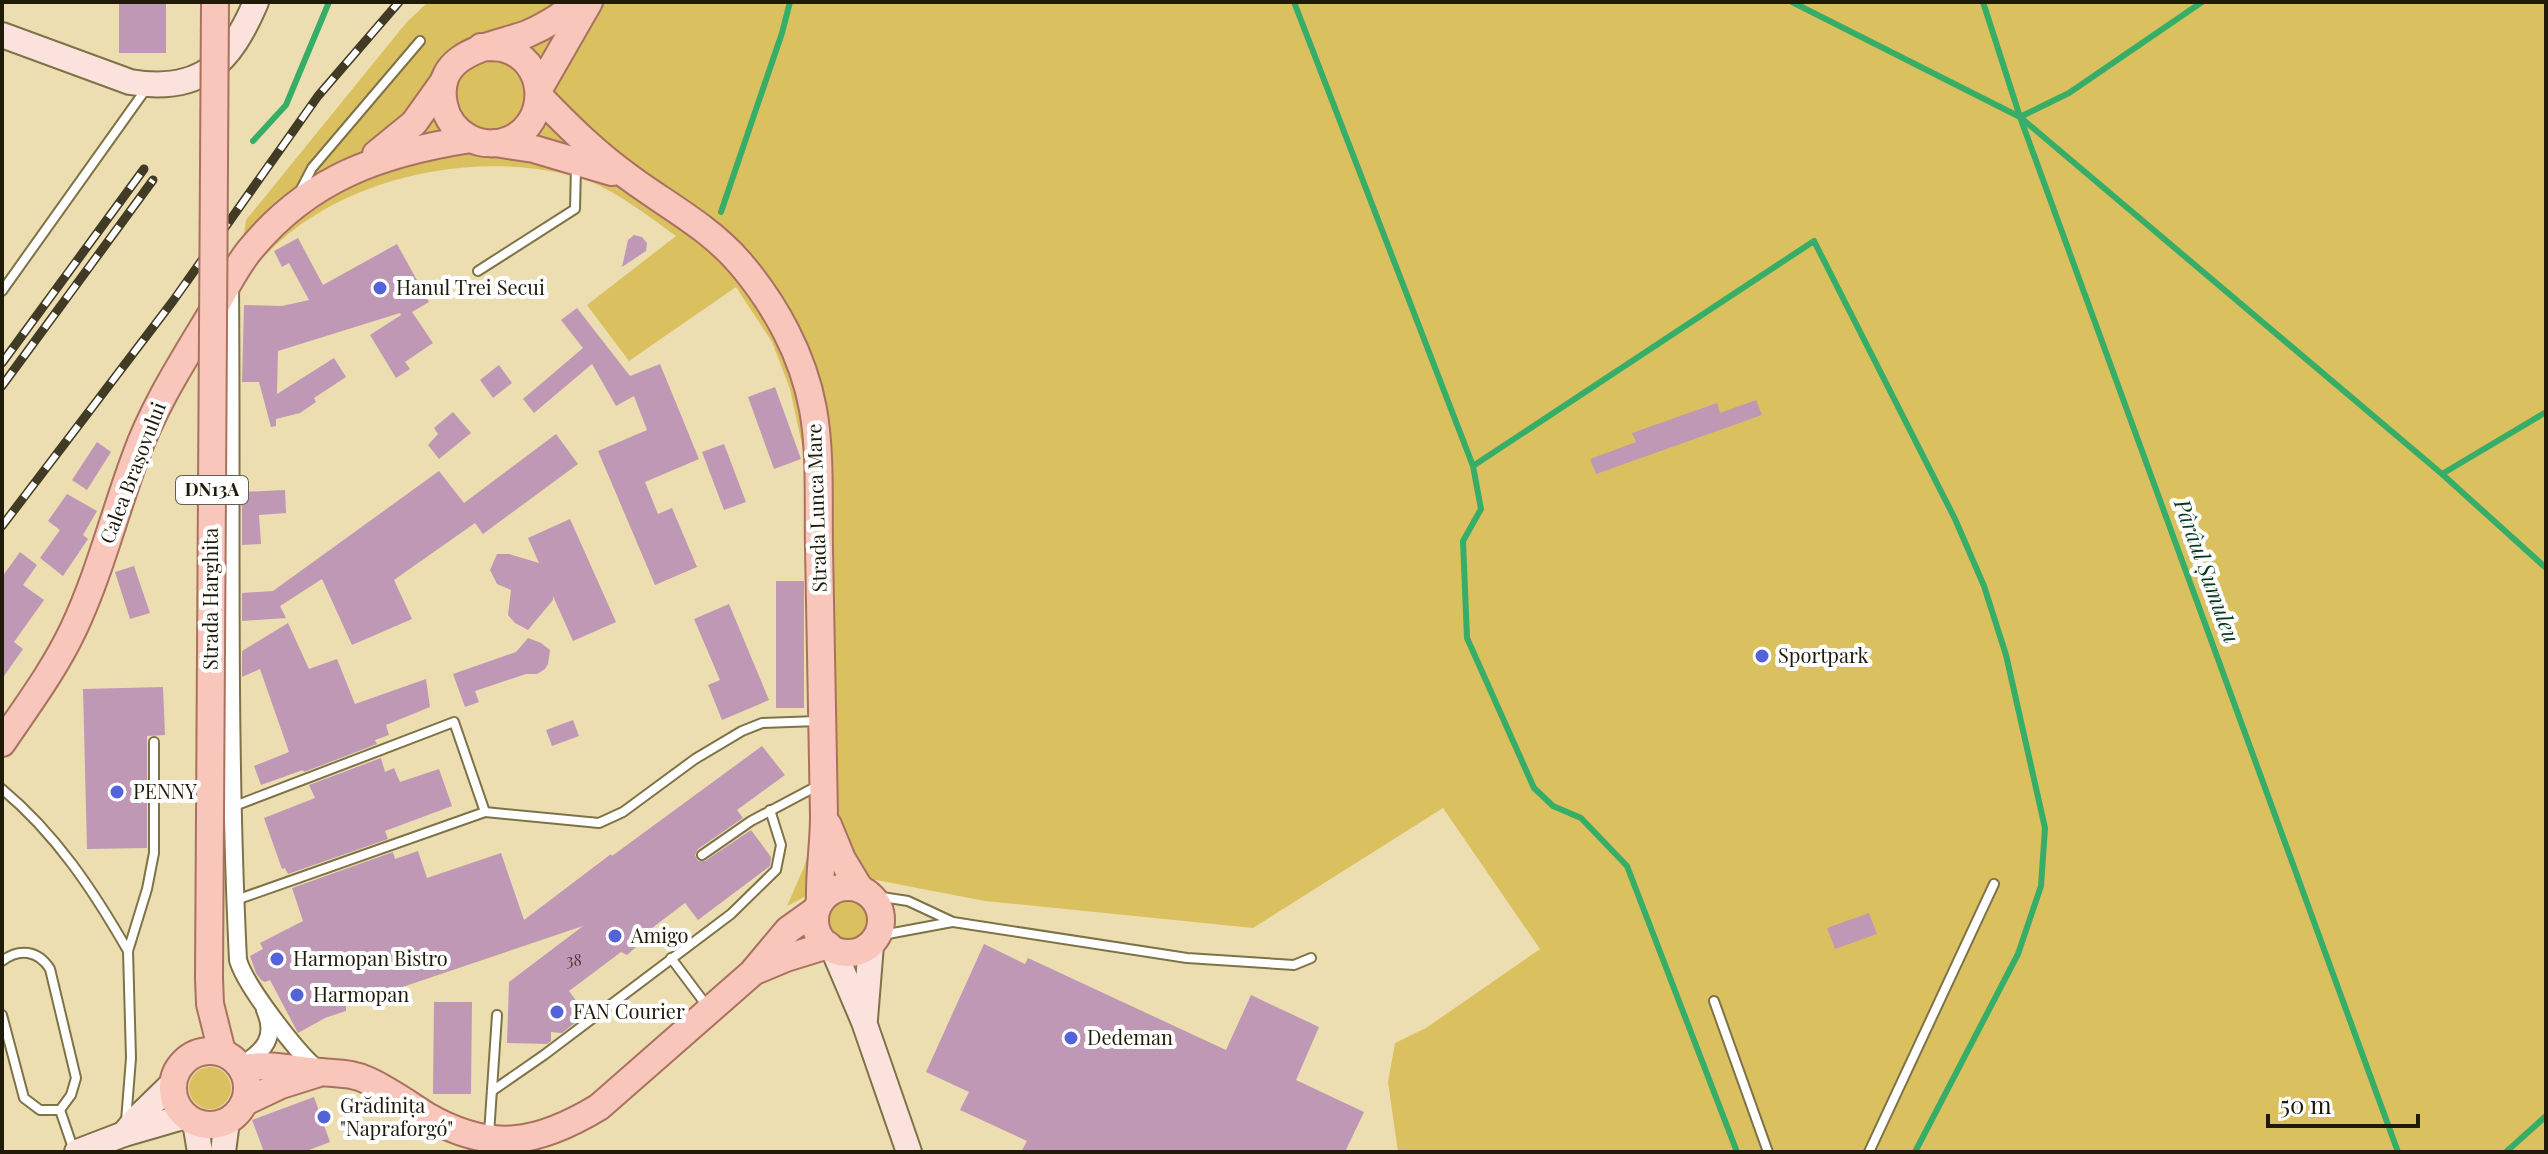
<svg xmlns="http://www.w3.org/2000/svg" width="2548" height="1154" viewBox="0 0 2548 1154" font-family="'Playfair Display',serif">
	<rect width="100%" height="100%" fill="#ecdeb0"/>
	<!-- green -->
	<g fill="#dbc060">
		<path d="M 428,2 L 2546,2 L 2546,1152 L 1398,1152 L 1388,1082 L 1395,1043 L 1426,1028 L 1540,949 L 1443,808 L 1253,928 L 985,901 L 876,880 L 838,880 L 787,906 L 804,867 L 813,837 L 804,454 L 790,389 L 772,342 L 736,287 L 629,361 L 587,305 L 676,236 C 651,218 612,188 583,179 C 485,149 356,173 279,242 C 264,255 251,272 237,287 L 246,220 L 406,23 Z"/>
		<circle cx="848" cy="919" r="23"/>
		<circle cx="210" cy="1088" r="21"/>
	</g>
	<g fill="none" stroke-linecap="round" stroke-linejoin="round">
		<!-- stream -->
		<g stroke="#36ae68" stroke-width="6">
			<path d="M 1294,2 L 1473,466 L 1481,509 L 1463,541 L 1467,638 L 1534,788 L 1553,806 L 1581,818 L 1627,866 L 1737,1152"/>
			<path d="M 1792,2 L 2020,117 L 2442,474 L 2546,568"/>
			<path d="M 1983,2 L 2020,117 L 2398,1152"/>
			<path d="M 2020,117 L 2069,93 L 2202,2"/>
			<path d="M 253,141 L 286,105 L 329,2"/>
			<path d="M 721,212 L 782,33 L 790,2"/>
			<path d="M 1473,466 L 1814,241 L 1955,519 L 1984,586 L 2006,655 L 2045,828 L 2041,886 L 2018,954 L 1915,1152"/>
			<path d="M 2442,474 L 2546,412"/>
			<path d="M 2506,1152 L 2546,1116"/>
		</g>
	</g>
	<!-- building -->
	<g fill="#bf98b6">
		<rect x="119" y="2" width="47" height="51"/>
		<path d="M 634,235 L 642,237 L 647,243 L 646,251 L 622,267 L 628,240 Z"/>
		<path d="M 298,238 L 323,285 L 397,244 L 429,302 L 412,312 L 433,343 L 405,362 L 410,369 L 396,378 L 370,335 L 401,315 L 400,313 L 278,351 L 277,394 L 334,358 L 346,377 L 314,398 L 316,402 L 300,413 L 276,419 L 276,426 L 271,427 L 259,382 L 242,382 L 244,305 L 282,306 L 309,300 L 289,263 L 282,267 L 274,251 Z"/>
		<path d="M 577,308 L 630,376 L 660,364 L 699,459 L 645,482 L 658,514 L 672,508 L 697,567 L 655,585 L 598,451 L 647,430 L 634,396 L 616,406 L 592,364 L 534,413 L 523,399 L 583,348 L 561,320 Z"/>
		<path d="M 499,365 L 512,383 L 493,398 L 480,380 Z"/>
		<path d="M 775,387 L 801,459 L 774,469 L 748,397 Z"/>
		<path d="M 1756,400 L 1762,415 L 1596,474 L 1590,459 L 1636,442 L 1632,433 L 1717,403 L 1720,413 Z"/>
		<path d="M 453,412 L 471,433 L 439,459 L 428,445 L 438,434 L 434,428 Z"/>
		<path d="M 556,434 L 578,464 L 483,534 L 475,523 L 394,580 L 412,619 L 352,645 L 322,579 L 280,606 L 286,618 L 242,621 L 242,593 L 273,591 L 439,471 L 464,503 Z"/>
		<path d="M 97,442 L 111,452 L 87,490 L 72,480 Z"/>
		<path d="M 724,444 L 746,502 L 724,510 L 702,452 Z"/>
		<path d="M 285,490 L 286,513 L 259,515 L 261,544 L 242,545 L 242,492 Z"/>
		<path d="M 67,494 L 97,511 L 83,535 L 88,539 L 63,576 L 40,558 L 60,530 L 48,521 Z"/>
		<path d="M 570,519 L 616,622 L 573,641 L 553,596 L 553,600 L 528,630 L 515,623 L 508,615 L 511,590 L 497,584 L 490,570 L 497,554 L 509,554 L 539,563 L 528,538 Z"/>
		<path d="M 20,552 L 37,565 L 23,585 L 44,600 L 14,642 L 23,649 L 2,679 L 2,577 Z"/>
		<path d="M 134,566 L 150,613 L 130,619 L 115,572 Z"/>
		<rect x="776" y="581" width="28" height="127"/>
		<path d="M 729,604 L 769,700 L 722,720 L 708,685 L 720,680 L 694,619 Z"/>
		<path d="M 288,623 L 309,669 L 337,659 L 355,704 L 426,679 L 430,707 L 386,725 L 389,735 L 375,740 L 377,744 L 304,772 L 303,770 L 261,785 L 254,766 L 289,752 L 260,669 L 242,677 L 242,651 Z"/>
		<path d="M 528,638 L 541,643 L 550,650 L 548,664 L 545,669 L 537,674 L 526,674 L 475,691 L 479,702 L 465,707 L 453,674 L 516,652 Z"/>
		<path d="M 163,687 L 165,735 L 147,736 L 147,848 L 87,849 L 83,689 Z"/>
		<path d="M 573,720 L 579,736 L 552,746 L 546,730 Z"/>
		<path d="M 762,746 L 785,775 L 737,810 L 743,818 L 698,849 L 695,855 L 698,861 L 705,861 L 751,830 L 771,857 L 770,866 L 698,920 L 685,903 L 635,941 L 636,947 L 627,955 L 621,952 L 569,991 L 580,1006 L 581,1018 L 562,1033 L 551,1032 L 551,1041 L 547,1044 L 507,1043 L 509,982 L 583,926 L 346,1006 L 346,1011 L 325,1018 L 298,1033 L 270,980 L 265,982 L 261,980 L 256,973 L 250,956 L 263,949 L 260,943 L 303,921 L 292,888 L 393,852 L 395,859 L 418,851 L 427,878 L 501,853 L 524,920 L 611,854 L 612,856 Z"/>
		<path d="M 381,758 L 385,772 L 394,768 L 400,782 L 439,769 L 452,806 L 385,831 L 388,839 L 288,874 L 285,868 L 282,869 L 264,818 L 315,798 L 309,785 Z"/>
		<path d="M 1869,913 L 1877,934 L 1835,949 L 1827,928 Z"/>
		<path d="M 984,944 L 1025,964 L 1028,958 L 1226,1050 L 1251,995 L 1319,1027 L 1296,1080 L 1364,1112 L 1345,1152 L 1021,1152 L 1027,1141 L 960,1110 L 969,1092 L 926,1072 Z"/>
		<path d="M 434,1002 L 472,1002 L 471,1094 L 433,1094 Z"/>
		<path d="M 314,1097 L 330,1142 L 304,1152 L 264,1152 L 252,1120 Z"/>
	</g>
	<g fill="none" stroke-linecap="round" stroke-linejoin="round">
		<!-- lane casing -->
		<g stroke="#7e7247" stroke-width="12">
			<g id="lane">
				<path d="M 299,193 L 312,168 L 420,41"/>
				<path d="M 478,271 L 575,209 L 576,166"/>
				<path d="M 2,291 L 146,89"/>
				<path d="M 2,789 C 56,834 93,890 128,951"/>
				<path d="M 232,807 L 454,722 L 485,812 L 236,900"/>
				<path d="M 485,812 L 599,823 L 623,812 L 695,759 L 742,731 L 762,723 L 818,721"/>
				<path d="M 702,855 L 751,821 L 819,785"/>
				<path d="M 869,895 L 908,901 L 953,922 L 1187,958 L 1294,965 L 1311,958"/>
				<path d="M 877,936 L 952,922"/>
				<path d="M 671,958 L 707,1006"/>
				<path d="M 2,961 C 19,948 38,950 50,969 L 76,1078 L 71,1095 L 60,1110 L 40,1110 L 24,1098 L 2,1015"/>
				<path d="M 1714,1001 L 1768,1152"/>
				<path d="M 492,1091 L 544,1055 L 731,914 L 776,870 L 781,845 L 770,810"/>
				<path d="M 60,1110 L 74,1151"/>
				<path d="M 126,1121 L 131,1058 L 128,951 L 147,889 L 154,853 L 154,742"/>
				<path d="M 489,1134 L 497,1015"/>
				<path d="M 1869,1152 L 1994,884"/>
			</g>
		</g>
		<!-- street casing -->
		<g stroke="#7e7247" stroke-width="20">
			<g id="street">
				<path d="M 230,287 C 232,512 227,736 238,960 C 245,985 299,1056 320,1071"/>
				<path d="M 242,1065 C 264,1051 277,1037 265,1010"/>
			</g>
		</g>
		<!-- secondary casing -->
		<g stroke="#7e7247" stroke-width="28">
			<g id="secondary">
				<path d="M 2,35 L 130,82 C 201,94 230,63 256,2"/>
				<path d="M 833,949 L 864,1022 L 909,1152"/>
				<path d="M 865,1019 L 871,945"/>
				<path d="M 195,1122 L 200,1152"/>
				<path d="M 124,1134 L 137,1118 L 173,1083"/>
				<path d="M 77,1152 L 124,1134 L 186,1116"/>
				<path d="M 223,1152 L 227,1121"/>
			</g>
		</g>
		<!-- primary casing -->
		<g stroke="#a9715e" stroke-width="30">
			<g id="primary">
				<path d="M 481,47 C 491,47 501,46 511,51 C 548,68 547,122 511,139 C 498,145 482,145 469,138 C 456,131 447,119 444,105 C 433,51 492,47 527,34 C 546,26 563,15 579,2"/>
				<path d="M 539,89 L 589,2"/>
				<path d="M 540,97 C 568,126 596,154 630,178 C 668,206 709,227 740,263 C 775,304 803,355 813,409 C 821,454 818,502 819,548 C 821,637 822,727 824,816 C 824,845 819,873 820,902"/>
				<path d="M 495,143 L 534,149 L 612,172"/>
				<path d="M 376,154 L 414,123 L 444,81"/>
				<path d="M 2,743 C 27,706 54,670 73,630 C 99,575 114,515 135,458 C 152,410 179,367 205,324 C 220,300 231,274 249,251 C 308,178 381,153 471,139"/>
				<path d="M 828,825 L 842,859 L 860,889"/>
				<circle cx="848" cy="920" r="33"/>
				<path d="M 755,971 L 786,958 L 828,945"/>
				<path d="M 209,978 L 210,1004 L 222,1052"/>
				<circle cx="210" cy="1088" r="37"/>
				<path d="M 242,1068 C 270,1063 294,1070 321,1072 C 339,1074 353,1073 369,1081 C 390,1091 408,1104 427,1116 C 491,1153 538,1144 599,1107 L 752,973 L 788,930 L 816,910"/>
				<path d="M 245,1102 L 281,1085 L 316,1074"/>
			</g>
		</g>
		<!-- lane -->
		<use href="#lane" stroke="#fff" stroke-width="8"/>
		<!-- street -->
		<use href="#street" stroke="#fff" stroke-width="16"/>
		<!-- secondary -->
		<use href="#secondary" stroke="#fbe2dc" stroke-width="24"/>
		<!-- primary -->
		<use href="#primary" stroke="#f8c6ba" stroke-width="26"/>
		<!-- rail casing -->
		<g stroke="#413a24" stroke-width="9">
			<g id="rail">
				<path d="M 2,363 L 144,169"/>
				<path d="M 2,386 L 153,180"/>
				<path d="M 2,526 L 173,301 L 318,96 L 399,2"/>
			</g>
		</g>
		<!-- rail -->
		<use href="#rail" stroke="#fff" stroke-width="6" stroke-dasharray="18" stroke-linecap="butt"/>
		<!-- primary-bridge casing -->
		<g stroke="#a9715e" stroke-width="30" stroke-linecap="butt">
			<path id="primary-bridge" d="M 209,978 L 215,2"/>
		</g>
		<!-- primary-bridge -->
		<use href="#primary-bridge" stroke="#f8c6ba" stroke-width="26"/>
	</g>
	<!-- markers -->
	<g fill="#5463da" stroke="#fff" stroke-width="3">
		<circle cx="380" cy="288" r="8"/>
		<circle cx="1762" cy="656" r="8"/>
		<circle cx="117" cy="792" r="8"/>
		<circle cx="615" cy="936" r="8"/>
		<circle cx="277" cy="959" r="8"/>
		<circle cx="297" cy="995" r="8"/>
		<circle cx="557" cy="1012" r="8"/>
		<circle cx="1071" cy="1038" r="8"/>
		<circle cx="324" cy="1117" r="8"/>
	</g>
	<g text-anchor="middle" stroke-width="8" stroke-linejoin="round" paint-order="stroke">
		<!-- number labels -->
		<g font-size="16" fill="#483a34">
			<text x="574" y="966">38</text>
		</g>
		<!-- shield labels -->
		<rect fill="#fff" stroke="#635f53" stroke-width="2" x="176" y="476" width="72" height="28" rx="6"/>
		<g font-size="18" font-weight="bold" fill="#201b09">
			<text x="212" y="496">DN13A</text>
		</g>
		<!-- poi labels -->
		<g font-size="20" fill="#201b09" stroke="#fff" text-anchor="start">
			<text x="396" y="295">Hanul Trei Secui</text>
			<text x="1778" y="663">Sportpark</text>
			<text x="133" y="799">PENNY</text>
			<text x="631" y="943">Amigo</text>
			<text x="293" y="966">Harmopan Bistro</text>
			<text x="313" y="1002">Harmopan</text>
			<text x="573" y="1019">FAN Courier</text>
			<text x="1087" y="1045">Dedeman</text>
			<text x="340" y="1113">Grădinița<tspan x="340" dy="23">"Napraforgó"</tspan></text>
		</g>
		<!-- street labels -->
		<g font-size="20" fill="#201b09" stroke="#fff">
			<text transform="translate(133 473) rotate(-69)" y="7">Calea Brașovului</text>
			<text transform="translate(817 508) rotate(-92)" y="7">Strada Lunca Mare</text>
			<text transform="translate(211 599) rotate(-90)" y="7">Strada Harghita</text>
		</g>
		<!-- water labels -->
		<g font-size="22" font-style="italic" fill="#07391d" stroke="#fff">
			<text transform="translate(2207 571) rotate(70)" y="8">Pârâul Șumuleu</text>
		</g>
	</g>
	<!-- border -->
	<rect width="2548" height="1154" fill="none" stroke="#201b09" stroke-width="8"/>
	<!-- scale -->
	<path d="M2268 1114v12h150v-12" fill="none" stroke="#201b09" stroke-width="4"/>
	<text x="2280" y="1114" font-size="24" fill="#201b09" stroke="#ffffff" stroke-width="6" paint-order="stroke">50 m</text>
</svg>
